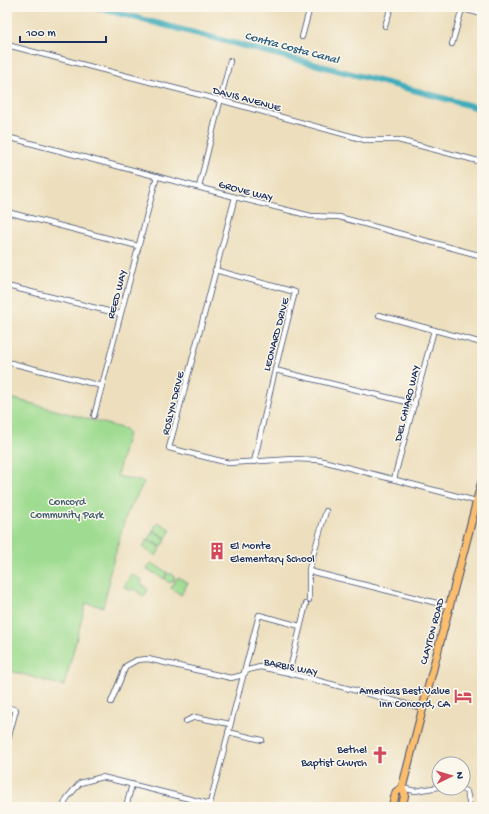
<svg xmlns="http://www.w3.org/2000/svg" width="489" height="814" viewBox="0 0 489 814" font-family="'Gochi Hand',sans-serif">
	<rect width="100%" height="100%" fill="#fbf7ec"/>
	<filter id="ink" filterUnits="userSpaceOnUse"><feTurbulence type="fractalNoise" baseFrequency=".025" numOctaves="2"/><feDisplacementMap in="SourceGraphic" scale="8" xChannelSelector="R" yChannelSelector="G"/><feConvolveMatrix kernelMatrix="1 2 1 2 8 2 1 2 1" color-interpolation-filters="sRGB"/></filter>
	<filter id="wash" filterUnits="userSpaceOnUse"><feTurbulence type="fractalNoise" baseFrequency=".012" numOctaves="4" result="noise"/><feDisplacementMap in="SourceGraphic" scale="16" xChannelSelector="R" yChannelSelector="G"/><feGaussianBlur stdDeviation="0.9" result="paint"/><feColorMatrix in="noise" values="0 0 0 0 0 0 0 0 0 0 0 0 0 0 0 0 0 1.4 0 .05"/><feComposite in="paint" operator="in"/></filter>
	<g filter="url(#wash)">
		<rect width="100%" height="100%" fill="#eddfbd"/>
		<!-- green -->
		<g fill="#9fdc91" stroke="#5d8678">
			<path d="M 7,397 L 125,429 L 128,433 L 117,476 L 144,482 L 126,516 L 108,579 L 110,580 L 103,607 L 86,603 L 64,686 L 7,670 Z"/>
			<path d="M 158,522 L 171,530 L 166,538 L 153,530 Z"/>
			<path d="M 153,531 L 166,539 L 162,547 L 149,539 Z"/>
			<path d="M 147,540 L 161,547 L 156,556 L 143,548 Z"/>
			<path d="M 151,563 L 167,572 L 164,579 L 147,569 Z"/>
			<circle cx="170" cy="578" r="4.5"/>
			<path d="M 131,574 L 142,580 L 141,584 L 148,589 L 144,597 L 133,588 L 131,591 L 124,587 Z"/>
			<path d="M 178,577 L 188,583 L 181,595 L 171,588 Z"/>
		</g>
		<g fill="none" stroke-linecap="round" stroke-linejoin="round">
			<!-- canal -->
			<path stroke="#3eacbb" stroke-width="6" d="M 95,7 L 425,93 L 482,109"/>
		</g>
	</g>
	<g filter="url(#ink)">
		<g fill="none" stroke-linecap="round" stroke-linejoin="round">
			<!-- street casing -->
			<g stroke="#3a496c" stroke-width="6">
				<g id="street">
					<path d="M 456,7 L 482,14"/>
					<path d="M 385,26 L 391,7"/>
					<path d="M 302,37 L 310,7"/>
					<path d="M 452,44 L 462,9"/>
					<path d="M 7,45 L 220,100 L 365,140 L 398,140 L 482,162"/>
					<path d="M 7,137 L 235,197 L 311,216 L 339,217 L 482,256"/>
					<path d="M 199,187 L 230,61"/>
					<path d="M 235,197 L 169,448 L 229,463 L 293,459 L 319,460 L 476,501"/>
					<path d="M 7,212 L 138,246"/>
					<path d="M 215,270 L 295,292 L 275,370 L 254,462"/>
					<path d="M 7,286 L 120,314"/>
					<path d="M 379,315 L 482,343"/>
					<path d="M 7,362 L 102,386"/>
					<path d="M 275,370 L 415,404"/>
					<path d="M 94,416 L 157,176"/>
					<path d="M 394,479 L 434,330"/>
					<path d="M 309,571 L 449,606"/>
					<path d="M 309,600 L 309,569 L 326,511"/>
					<path d="M 289,673 L 306,604"/>
					<path d="M 111,702 L 126,666 L 137,660 L 148,659 L 231,678 L 243,675 L 248,670 L 260,667 L 289,673 L 422,708"/>
					<path d="M 7,707 L 16,710 L 7,743"/>
					<path d="M 186,721 L 195,717 L 230,724"/>
					<path d="M 228,732 L 262,740"/>
					<path d="M 402,788 L 415,791 L 439,787"/>
					<path d="M 460,788 L 467,792 L 470,807"/>
					<path d="M 63,807 L 67,798 L 80,783 L 102,777 L 210,804"/>
					<path d="M 126,807 L 132,784"/>
					<path d="M 209,807 L 259,615 L 300,626"/>
				</g>
			</g>
			<!-- primary casing -->
			<g stroke="#3a496c" stroke-width="9">
				<g id="primary">
					<path d="M 392,807 L 396,792 L 402,788"/>
					<path d="M 402,807 L 405,794 L 402,788 L 482,481"/>
				</g>
			</g>
			<!-- street -->
			<use href="#street" stroke="#fff" stroke-width="4.5"/>
			<!-- primary -->
			<use href="#primary" stroke="#fbbe6e" stroke-width="7"/>
		</g>
	</g>
	<!-- icons -->
	<defs>
		<g id="building-bare" transform="scale(1.38)"><path d="M-4-6H4V6H1V3H-1V6H-4ZM-2.5-4.3h1.7v1.8h-1.7ZM.8-4.3h1.7v1.8H.8ZM-2.5-1h1.7V.8h-1.7ZM.8-1h1.7V.8H.8Z" fill="#d1495b" stroke="#fbf7ec" stroke-width="2.5" paint-order="stroke"/></g>
		<g id="hotel-bare" transform="scale(1.38)"><path d="M-6-4.5h1.5V1H6V5H4.5V3h-9V5H-6ZM-4 0a1.8 1.8 0 1 1 3.6 0ZM.5 0V-2.5h3Q6-2.5 6 0Z" fill="#d1495b" stroke="#fbf7ec" stroke-width="2.5" paint-order="stroke"/></g>
		<g id="church-bare" transform="scale(1.38)"><path d="M-1.2-6h2.4v3.5h3.3v2.4h-3.3V6h-2.4V-.1h-3.3v-2.4h3.3Z" fill="#d1495b" stroke="#fbf7ec" stroke-width="2.5" paint-order="stroke"/></g>
	</defs>
	<g fill-rule="evenodd">
		<use href="#building-bare" x="217" y="551"/>
		<use href="#hotel-bare" x="463" y="696"/>
		<use href="#church-bare" x="380" y="755"/>
	</g>
	<g text-anchor="middle" stroke-width="3" stroke-linejoin="round" paint-order="stroke">
		<!-- street labels -->
		<g font-size="11" fill="#1b2f5e" stroke="#fbf7ec">
			<text transform="translate(247 98) rotate(15)" y="4">DAVIS AVENUE</text>
			<text transform="translate(246 190) rotate(15)" y="4">GROVE WAY</text>
			<text transform="translate(116 294) rotate(-75)" y="4">REED WAY</text>
			<text transform="translate(275 334) rotate(-75)" y="4">LEONARD DRIVE</text>
			<text transform="translate(172 403) rotate(-76)" y="4">ROSLYN DRIVE</text>
			<text transform="translate(406 403) rotate(-76)" y="4">DEL CHIARO WAY</text>
			<text transform="translate(431 631) rotate(-75)" y="4">CLAYTON ROAD</text>
			<text transform="translate(291 666) rotate(12)" y="4">BARBIS WAY</text>
		</g>
		<!-- park labels -->
		<g font-size="11" fill="#3c5a6b" stroke="#fbf7ec">
			<text x="67" y="505">Concord<tspan x="67" dy="13">Community Park</tspan></text>
		</g>
		<!-- poi labels -->
		<g font-size="11" fill="#1b2f5e" stroke="#fbf7ec" text-anchor="end">
			<text x="230" y="549" text-anchor="start">El Monte<tspan x="230" dy="13">Elementary School</tspan></text>
			<text x="450" y="694">Americas Best Value<tspan x="450" dy="13">Inn Concord, CA</tspan></text>
			<text x="367" y="753">Bethel<tspan x="367" dy="13">Baptist Church</tspan></text>
		</g>
		<!-- water labels -->
		<g font-size="12" font-style="italic" fill="#275b7f" stroke="#fbf7ec">
			<text transform="translate(292 47) rotate(15)" y="4">Contra Costa Canal</text>
		</g>
	</g>
	<!-- margin -->
	<rect width="489" height="814" fill="none" stroke="#fbf7ec" stroke-width="24"/>
	<!-- north arrow -->
	<g transform="translate(451 776) rotate(85)"><circle r="19" fill="#fbf7ec" stroke="#a1a7b3"/>
	<path d="M0-3L7 15L0 10L-7 15Z" fill="#d1495b"/>
	<text y="-6" font-size="11" font-weight="bold" text-anchor="middle" fill="#1b2f5e">N</text>
	</g>
	<!-- scale -->
	<path d="M20 36v6h86v-6" fill="none" stroke="#1b2f5e" stroke-width="2"/>
	<text x="26" y="36" font-size="12" fill="#1b2f5e" stroke="#fbf7ec" stroke-width="3" paint-order="stroke">100 m</text>
</svg>
